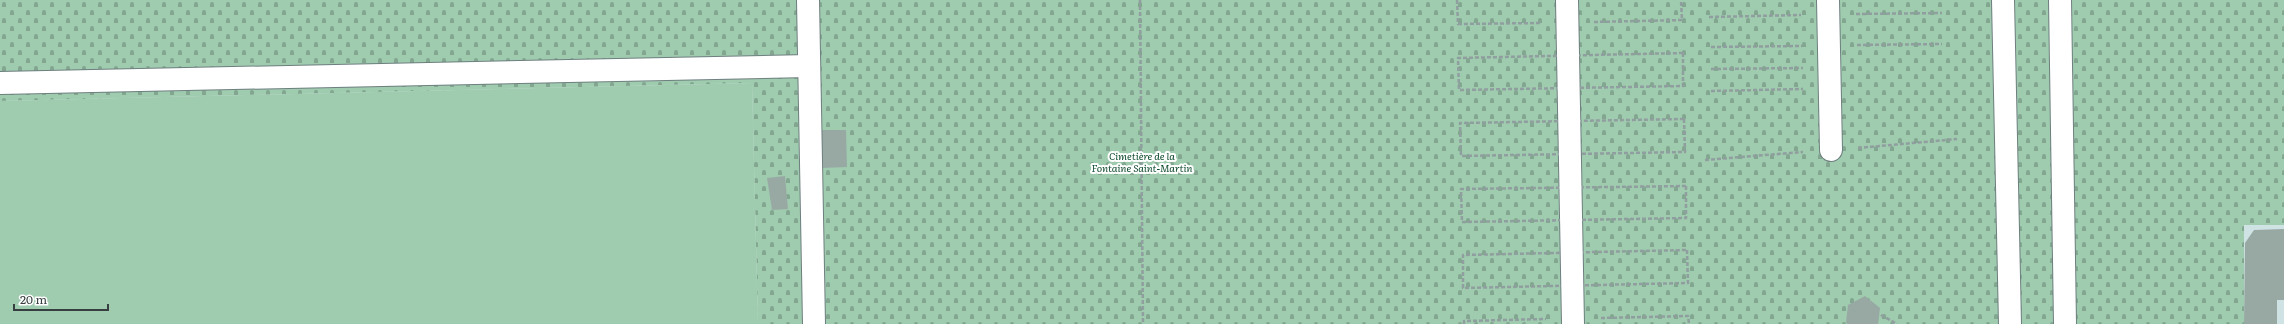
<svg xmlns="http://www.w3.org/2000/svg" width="2284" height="324" viewBox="0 0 2284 324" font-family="Literata,serif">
	<defs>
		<pattern id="cemetery-stones" width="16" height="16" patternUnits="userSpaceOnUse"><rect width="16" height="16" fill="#9fcbae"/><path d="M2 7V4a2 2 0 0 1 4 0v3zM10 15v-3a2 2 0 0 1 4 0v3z" fill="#82a68f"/></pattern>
	</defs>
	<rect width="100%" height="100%" fill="#d0e3e4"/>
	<!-- cemetery -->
	<path fill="url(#cemetery-stones)" d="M 0,0 L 2284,0 L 2284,225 L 2244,225 L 2244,324 L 758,324 L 752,83 L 0,101 Z"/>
	<!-- pitch -->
	<path fill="#9fcbae" d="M 752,83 L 758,324 L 0,324 L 0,101 Z"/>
	<!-- building -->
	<g fill="#98a9a4">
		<path d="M 819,130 L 846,130 L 847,167 L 821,168 Z"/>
		<path d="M 785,176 L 788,209 L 772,210 L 767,178 Z"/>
		<path d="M 2284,229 L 2284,300 L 2277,300 L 2277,324 L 2244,324 L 2245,243 L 2254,230 Z"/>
		<path d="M 1865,296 L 1880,308 L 1878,324 L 1848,324 L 1846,323 L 1848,305 Z"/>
	</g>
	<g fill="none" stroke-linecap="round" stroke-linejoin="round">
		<!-- minor casing -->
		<g stroke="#6e7f80" stroke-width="24">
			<g id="minor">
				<path d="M 808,0 L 814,324"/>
				<path d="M 1567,0 L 1573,324"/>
				<path d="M 1828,0 L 1831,150"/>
				<path d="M 2003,0 L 2010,324"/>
				<path d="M 2060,0 L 2065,324"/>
				<path d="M 0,83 L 809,66"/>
			</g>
		</g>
		<!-- path -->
		<g stroke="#909e9f" stroke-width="2.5" stroke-dasharray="4 2" stroke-linecap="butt">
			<path d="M 1140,0 L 1143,324"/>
			<path d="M 1457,0 L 1458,24 L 1541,23"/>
			<path d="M 1856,14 L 1942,13"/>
			<path d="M 1709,17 L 1801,15"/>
			<path d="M 1594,22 L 1682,20 L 1681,0"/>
			<path d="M 1857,45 L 1942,44"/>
			<path d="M 1711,47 L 1802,46"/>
			<path d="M 1683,53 L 1683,86 L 1459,90 L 1458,58 Z"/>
			<path d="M 1711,69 L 1803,68"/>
			<path d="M 1711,91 L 1803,89"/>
			<path d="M 1684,119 L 1685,152 L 1461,156 L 1460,123 Z"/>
			<path d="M 1858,148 L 1957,139"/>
			<path d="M 1705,160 L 1803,152"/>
			<path d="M 1686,186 L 1686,218 L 1462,222 L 1461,189 Z"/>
			<path d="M 1687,250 L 1688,283 L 1463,288 L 1463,255 Z"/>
			<path d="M 1881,315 L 1897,324"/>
			<path d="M 1601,318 L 1688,316 L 1689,324"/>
			<path d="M 1464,324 L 1464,321 L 1546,319"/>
		</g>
		<!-- minor -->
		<use href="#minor" stroke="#fff" stroke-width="22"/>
	</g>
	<g text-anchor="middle" stroke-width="4" stroke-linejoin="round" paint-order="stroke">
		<!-- park labels -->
		<g font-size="10" font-style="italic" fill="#0d4b2d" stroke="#fff">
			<text x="1142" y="160">Cimetière de la<tspan x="1142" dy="12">Fontaine Saint-Martin</tspan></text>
		</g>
	</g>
	<!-- scale -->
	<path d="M14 304v6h94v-6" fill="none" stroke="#373e3f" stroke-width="2"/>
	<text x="20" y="304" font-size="12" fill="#373e3f" stroke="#ffffff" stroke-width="3" paint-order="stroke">20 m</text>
</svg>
